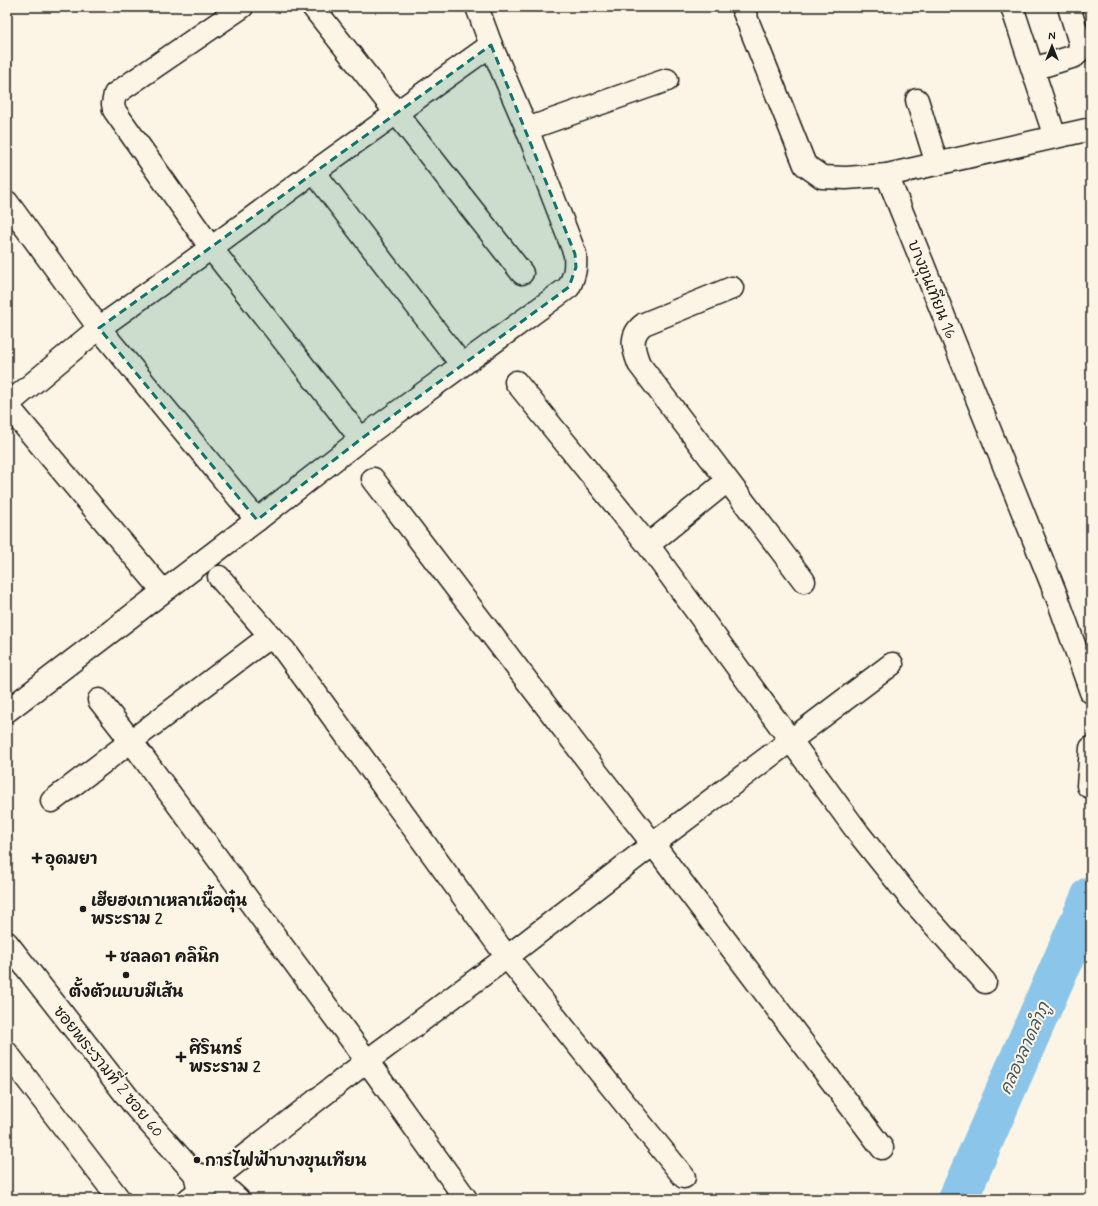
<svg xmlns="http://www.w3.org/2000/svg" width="1098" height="1206" viewBox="0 0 1098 1206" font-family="Mynerve,'Playpen Sans Thai',sans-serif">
	<rect width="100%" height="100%" fill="#fcf5e5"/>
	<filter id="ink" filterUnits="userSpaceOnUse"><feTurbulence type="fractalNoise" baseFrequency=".025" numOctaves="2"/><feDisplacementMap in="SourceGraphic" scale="8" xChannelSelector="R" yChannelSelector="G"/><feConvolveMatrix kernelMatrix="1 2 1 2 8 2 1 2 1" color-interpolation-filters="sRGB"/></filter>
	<g filter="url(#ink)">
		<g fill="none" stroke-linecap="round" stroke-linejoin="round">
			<!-- river -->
			<path stroke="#8bc6ea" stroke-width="40" d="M 958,1199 L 1091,896"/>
			<!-- minor casing -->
			<g stroke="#1c1c1c" stroke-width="25">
				<g id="minor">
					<path d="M 242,7 L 115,94 L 113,104 L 114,110 L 211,248 L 361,439"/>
					<path d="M 313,7 L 522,273"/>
					<path d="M 742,7 L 805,165 L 822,177 L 846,178 L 887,175 L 1091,129"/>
					<path d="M 1012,7 L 1055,137"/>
					<path d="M 1033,69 L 1075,56 L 1079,51 L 1080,43 L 1069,7"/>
					<path d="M 917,100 L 937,164"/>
					<path d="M 527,129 L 667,80"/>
					<path d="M 314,172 L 462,365"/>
					<path d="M 887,175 L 1057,597 L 1091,692"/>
					<path d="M 7,202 L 99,328 L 257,520"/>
					<path d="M 732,288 L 644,324 C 629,335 633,349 639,364 L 804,581"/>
					<path d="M 516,382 L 648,545 L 859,834 L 911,899 L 985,982"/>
					<path d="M 373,479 L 598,774 L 653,844 L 882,1148"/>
					<path d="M 648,545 L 727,481"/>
					<path d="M 219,577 L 272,638"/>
					<path d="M 163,591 L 7,405 L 99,328 L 211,248 L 314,172 L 491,45"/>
					<path d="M 99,700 L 131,741 L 367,1061 L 466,1199"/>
					<path d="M 7,711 L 257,520 L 361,439 L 569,287 C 575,274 576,268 575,254 L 527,129 L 491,45 L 477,7"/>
					<path d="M 1088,786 L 1091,748"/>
					<path d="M 52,801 L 258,645 L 272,638 L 284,650 L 314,691 L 507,957 L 684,1177"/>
					<path d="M 7,943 L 137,1109 L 195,1174 L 199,1191 L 206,1199"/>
					<path d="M 7,1053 L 119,1199"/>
					<path d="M 201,1175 L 215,1178 L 238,1199"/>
					<path d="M 189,1199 L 367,1061 L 507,957 L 653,844 L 892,664"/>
				</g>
			</g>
			<!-- minor -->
			<use href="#minor" stroke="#fcf5e5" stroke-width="22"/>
		</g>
	</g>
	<!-- marked area -->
	<path fill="#0f766e" fill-opacity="0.2" stroke="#0f766e" stroke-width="3" stroke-dasharray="8 5" stroke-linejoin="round" d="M 491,45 L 575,254 L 576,267 L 569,287 L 361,439 L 257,520 L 99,328 Z"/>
	<!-- markers -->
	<g fill="#1c1c1c" stroke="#fcf5e5" stroke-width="1.5">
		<path d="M35 852h4v4h4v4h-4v4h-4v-4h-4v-4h4z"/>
		<circle cx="83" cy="909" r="4"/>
		<path d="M109 950h4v4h4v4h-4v4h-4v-4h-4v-4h4z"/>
		<circle cx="126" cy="975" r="4"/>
		<path d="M179 1051h4v4h4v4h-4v4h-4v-4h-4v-4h4z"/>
		<circle cx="197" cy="1160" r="4"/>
	</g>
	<g text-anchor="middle" stroke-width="4" stroke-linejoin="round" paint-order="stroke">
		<!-- street labels -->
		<g font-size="16" fill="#1c1c1c" stroke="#fcf5e5">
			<text transform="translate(933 289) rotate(68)" y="6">บางขุนเทียน 16</text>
			<text transform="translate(109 1071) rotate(51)" y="6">ซอยพระรามที่ 2 ซอย 60</text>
		</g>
		<!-- poi labels -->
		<g font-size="16" font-weight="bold" fill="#1c1c1c" stroke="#fcf5e5" text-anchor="start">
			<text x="45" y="864">อุดมยา</text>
			<text x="91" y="906">เฮียฮงเกาเหลาเนื้อตุ๋น<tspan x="91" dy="18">พระราม 2</tspan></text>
			<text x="120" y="962">ชลลดา คลินิก</text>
			<text x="126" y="997" text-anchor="middle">ตั้งตัวแบบมีเส้น</text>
			<text x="189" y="1054">ศิรินทร์<tspan x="189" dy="18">พระราม 2</tspan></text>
			<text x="205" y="1166">การไฟฟ้าบางขุนเทียน</text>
		</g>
		<!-- water labels -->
		<g font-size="17" font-style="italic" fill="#435864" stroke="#fcf5e5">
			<text transform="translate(1024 1048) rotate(-66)" y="6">คลองลาดลำภู</text>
		</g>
	</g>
	<!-- margin -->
	<rect width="1098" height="1206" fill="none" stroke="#fcf5e5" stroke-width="24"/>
	<rect x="12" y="12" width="1074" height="1182" fill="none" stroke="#1c1c1c" stroke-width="1.5" filter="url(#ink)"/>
	<!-- north arrow -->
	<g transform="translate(1052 46)" stroke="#fcf5e5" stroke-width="3" paint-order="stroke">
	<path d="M0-3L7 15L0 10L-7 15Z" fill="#1c1c1c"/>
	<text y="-6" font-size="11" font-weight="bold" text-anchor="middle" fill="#1c1c1c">N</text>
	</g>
</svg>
